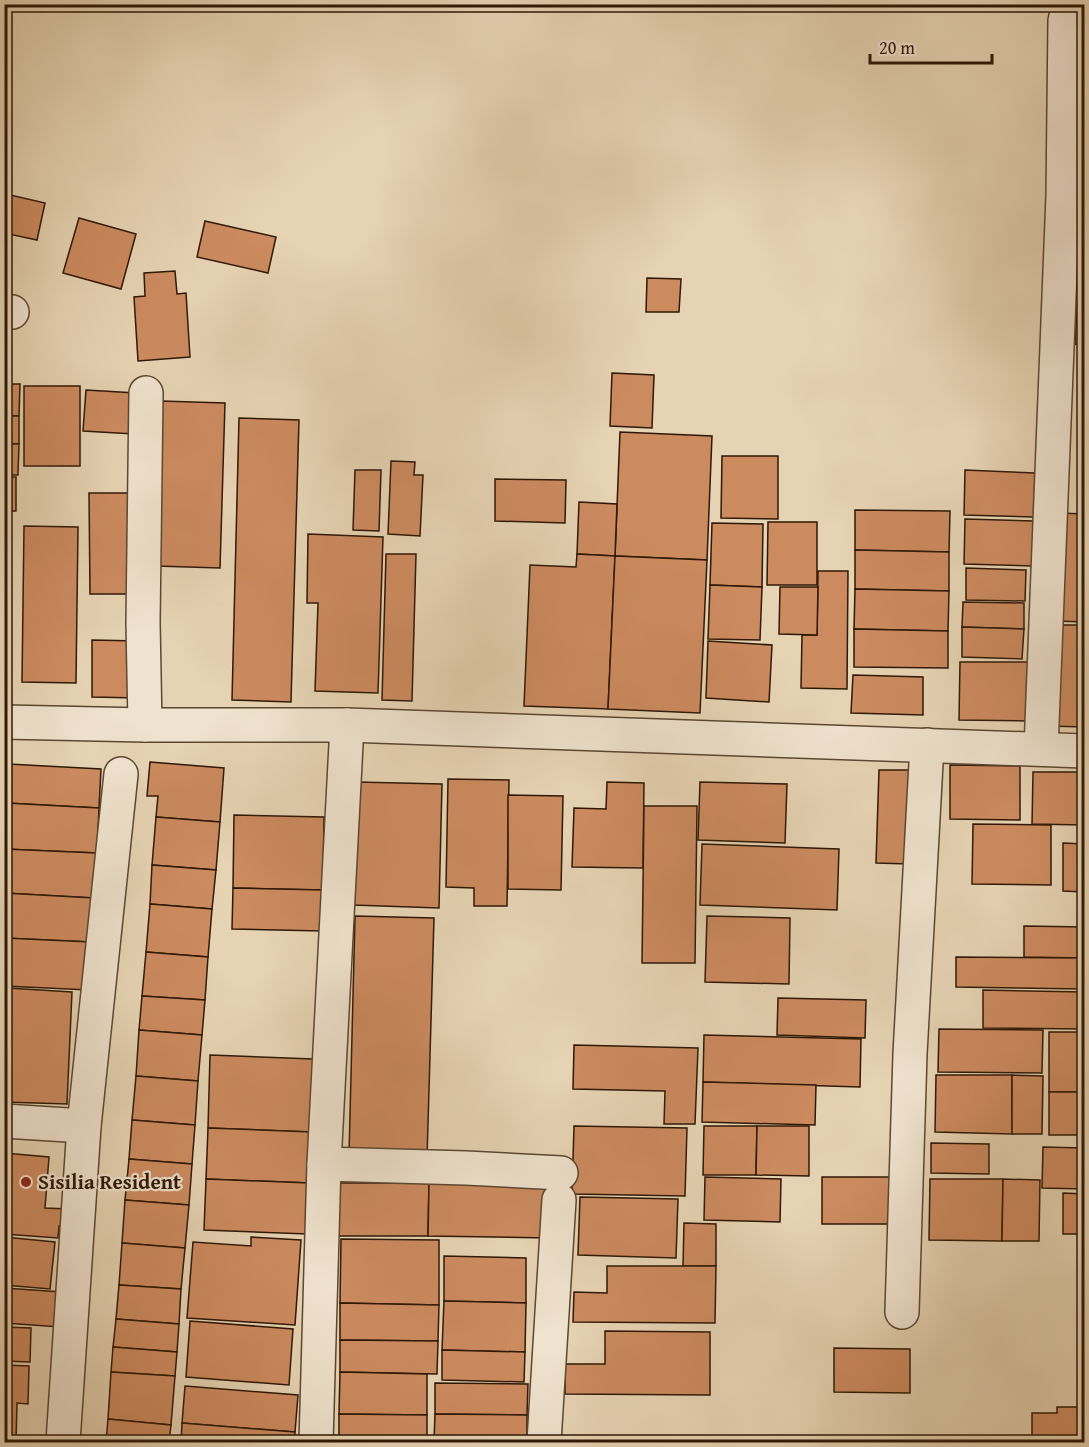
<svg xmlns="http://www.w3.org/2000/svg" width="1089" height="1447" viewBox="0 0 1089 1447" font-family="'Gentium Book Plus',serif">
	<rect width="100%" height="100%" fill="#e6d3b3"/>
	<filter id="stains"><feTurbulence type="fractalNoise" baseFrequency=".00333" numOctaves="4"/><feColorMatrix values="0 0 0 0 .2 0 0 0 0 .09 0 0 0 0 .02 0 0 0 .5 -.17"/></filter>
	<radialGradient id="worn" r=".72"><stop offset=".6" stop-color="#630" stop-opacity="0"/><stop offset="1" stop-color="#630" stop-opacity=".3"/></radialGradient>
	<!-- building -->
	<g fill="#cc8a5f" stroke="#2e1806" stroke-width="1.5">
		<path d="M 6,194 L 45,203 L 37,240 L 4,233 L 4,201 Z"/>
		<path d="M 79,218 L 136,234 L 121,289 L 63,273 Z"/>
		<path d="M 205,221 L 276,237 L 268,273 L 197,257 Z"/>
		<path d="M 175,271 L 177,294 L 186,293 L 190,357 L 138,361 L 134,297 L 145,296 L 144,273 Z"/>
		<path d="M 647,278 L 681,279 L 679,312 L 646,312 Z"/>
		<path d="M 1079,279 L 1084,280 L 1084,345 L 1075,344 Z"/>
		<path d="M 612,373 L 654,375 L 652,428 L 610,426 Z"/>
		<path d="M 4,384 L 20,384 L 19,416 L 4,416 Z"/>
		<rect x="24" y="386" width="56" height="80"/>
		<path d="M 86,390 L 136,393 L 134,434 L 83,431 Z"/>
		<path d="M 161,401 L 225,403 L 220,568 L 156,566 Z"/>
		<rect x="4" y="416" width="15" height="28"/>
		<path d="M 239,418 L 299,420 L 291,702 L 232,700 Z"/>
		<path d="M 620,432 L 712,436 L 707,560 L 615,556 Z"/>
		<path d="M 4,444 L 19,444 L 18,475 L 4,475 Z"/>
		<path d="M 722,456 L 778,456 L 778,519 L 721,518 Z"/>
		<path d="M 391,461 L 415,462 L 414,475 L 423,475 L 420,536 L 388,534 Z"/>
		<path d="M 355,470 L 381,470 L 379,531 L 353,530 Z"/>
		<path d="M 965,470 L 1035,473 L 1034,517 L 964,515 Z"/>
		<rect x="4" y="477" width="12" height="34"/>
		<path d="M 495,479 L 566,480 L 565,523 L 495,521 Z"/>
		<path d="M 89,493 L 136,493 L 137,594 L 90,594 Z"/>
		<path d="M 579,502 L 617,504 L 615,556 L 577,554 Z"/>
		<path d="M 855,510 L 950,511 L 949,552 L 855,550 Z"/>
		<path d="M 1059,513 L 1084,514 L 1084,622 L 1057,621 Z"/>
		<path d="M 965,519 L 1034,521 L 1032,566 L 964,564 Z"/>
		<path d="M 768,522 L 817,522 L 817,585 L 767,585 Z"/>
		<path d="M 712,523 L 763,524 L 762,587 L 710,585 Z"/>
		<path d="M 24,526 L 78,527 L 76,683 L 22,682 Z"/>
		<path d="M 308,534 L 383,537 L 378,693 L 315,691 L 318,603 L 307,603 Z"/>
		<path d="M 855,550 L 949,552 L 949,591 L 855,589 Z"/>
		<path d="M 386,554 L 416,554 L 412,701 L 382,700 Z"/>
		<path d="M 577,554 L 615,556 L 608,709 L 524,706 L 530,565 L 576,567 Z"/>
		<path d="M 615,556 L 707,560 L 700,713 L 608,709 Z"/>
		<path d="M 966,568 L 1026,570 L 1025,601 L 966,600 Z"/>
		<path d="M 818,571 L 848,571 L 847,689 L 801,688 L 802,635 L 817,635 Z"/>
		<path d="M 710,585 L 762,587 L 760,640 L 708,639 Z"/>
		<path d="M 780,587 L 818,587 L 817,635 L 779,634 Z"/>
		<path d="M 855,589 L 949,591 L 948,631 L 854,629 Z"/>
		<path d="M 963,602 L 1024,603 L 1024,629 L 962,627 Z"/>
		<path d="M 1051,625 L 1084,625 L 1084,727 L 1049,726 Z"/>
		<path d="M 962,627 L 1024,629 L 1022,659 L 962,657 Z"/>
		<path d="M 854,629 L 948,631 L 948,668 L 854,667 Z"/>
		<path d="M 92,640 L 138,641 L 138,698 L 92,697 Z"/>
		<path d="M 708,641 L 772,645 L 769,702 L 706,698 Z"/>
		<path d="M 960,662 L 1028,662 L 1028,721 L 959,720 Z"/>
		<path d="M 853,675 L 923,677 L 923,715 L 851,713 Z"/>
		<path d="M 150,762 L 224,768 L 220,822 L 156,817 L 158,796 L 147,796 Z"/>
		<path d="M 8,764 L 101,769 L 99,808 L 6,803 Z"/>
		<path d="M 950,765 L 1020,766 L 1020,820 L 950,819 Z"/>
		<path d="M 879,770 L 913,770 L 909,864 L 876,863 Z"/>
		<path d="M 1033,772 L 1084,772 L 1084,825 L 1032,824 Z"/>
		<path d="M 448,779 L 509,780 L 507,906 L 474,906 L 474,888 L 446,887 Z"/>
		<path d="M 357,782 L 442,784 L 439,908 L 353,905 Z"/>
		<path d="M 607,782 L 644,783 L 643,868 L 572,867 L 574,808 L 606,809 Z"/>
		<path d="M 700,782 L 787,784 L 785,843 L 698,840 Z"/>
		<path d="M 508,795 L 563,796 L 561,890 L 508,889 Z"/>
		<path d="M 6,803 L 99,808 L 97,853 L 4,849 Z"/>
		<path d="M 644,806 L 697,806 L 695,963 L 642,963 Z"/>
		<path d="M 234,815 L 324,817 L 323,890 L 233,888 Z"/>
		<path d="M 156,817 L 220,822 L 216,870 L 152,865 Z"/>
		<path d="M 973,824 L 1051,825 L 1051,885 L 972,884 Z"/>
		<path d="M 1063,843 L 1084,844 L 1084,892 L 1063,891 Z"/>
		<path d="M 702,844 L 839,849 L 837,910 L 700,905 Z"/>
		<path d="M 4,849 L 97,853 L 94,898 L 4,893 Z"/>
		<path d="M 152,865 L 216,870 L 212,909 L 150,904 Z"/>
		<path d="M 233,888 L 323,890 L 322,931 L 232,929 Z"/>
		<path d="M 4,893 L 94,898 L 91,942 L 4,938 Z"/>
		<path d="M 150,904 L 212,909 L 208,957 L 146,952 Z"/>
		<path d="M 355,916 L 434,918 L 427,1158 L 349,1155 Z"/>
		<path d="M 707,916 L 790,918 L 789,984 L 705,982 Z"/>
		<path d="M 1024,926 L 1084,927 L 1084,958 L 1024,957 Z"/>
		<path d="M 4,938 L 91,942 L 89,990 L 4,986 Z"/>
		<path d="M 146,952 L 208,957 L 205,1000 L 142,996 Z"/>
		<path d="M 956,957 L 1084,958 L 1084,989 L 956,987 Z"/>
		<path d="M 4,988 L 8,988 L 4,1067 Z"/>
		<path d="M 8,988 L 72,992 L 67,1104 L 4,1102 L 4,1067 Z"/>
		<path d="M 983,990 L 1084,992 L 1084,1029 L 983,1028 Z"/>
		<path d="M 142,996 L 205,1000 L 202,1035 L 139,1030 Z"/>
		<path d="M 778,998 L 866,1000 L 865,1038 L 777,1035 Z"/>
		<path d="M 939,1029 L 1043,1030 L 1042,1073 L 938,1072 Z"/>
		<path d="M 139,1030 L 202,1035 L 198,1081 L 136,1076 Z"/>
		<rect x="1049" y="1032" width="35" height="60"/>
		<path d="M 704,1035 L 861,1039 L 860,1087 L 703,1082 Z"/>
		<path d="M 574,1045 L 698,1048 L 695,1124 L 664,1124 L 665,1091 L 573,1089 Z"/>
		<path d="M 210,1055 L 313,1059 L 311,1132 L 208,1128 Z"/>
		<path d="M 936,1075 L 1012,1075 L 1012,1134 L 935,1132 Z"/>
		<path d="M 1012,1075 L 1043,1076 L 1042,1134 L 1012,1134 Z"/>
		<path d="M 136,1076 L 198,1081 L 195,1125 L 132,1120 Z"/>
		<path d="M 703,1082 L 816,1085 L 815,1125 L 702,1122 Z"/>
		<rect x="1049" y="1092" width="35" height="43"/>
		<path d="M 132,1120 L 195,1125 L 192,1164 L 129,1159 Z"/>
		<path d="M 574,1126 L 687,1128 L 685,1196 L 572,1194 Z"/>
		<path d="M 704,1126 L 757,1126 L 756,1175 L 703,1175 Z"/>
		<path d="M 757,1126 L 809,1126 L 809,1176 L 756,1175 Z"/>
		<path d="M 208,1128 L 311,1132 L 309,1183 L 206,1179 Z"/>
		<path d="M 931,1143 L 989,1144 L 989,1174 L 931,1173 Z"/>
		<path d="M 1043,1147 L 1084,1148 L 1084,1189 L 1042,1188 Z"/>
		<path d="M 4,1153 L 49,1157 L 45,1208 L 68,1209 L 67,1226 L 59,1226 L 58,1238 L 4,1234 Z"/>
		<path d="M 129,1159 L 192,1164 L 189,1205 L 125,1200 Z"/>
		<path d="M 705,1177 L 781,1179 L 780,1222 L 704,1220 Z"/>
		<path d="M 822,1177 L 894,1177 L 893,1224 L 822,1224 Z"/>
		<path d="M 206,1179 L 309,1183 L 307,1234 L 204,1230 Z"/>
		<path d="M 930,1179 L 1003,1179 L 1002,1241 L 929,1240 Z"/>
		<path d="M 1003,1179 L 1040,1180 L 1039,1241 L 1002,1241 Z"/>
		<path d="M 339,1183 L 429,1183 L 428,1236 L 338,1236 Z"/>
		<path d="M 429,1183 L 549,1185 L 549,1238 L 428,1236 Z"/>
		<path d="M 1063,1193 L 1084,1194 L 1084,1234 L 1063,1234 Z"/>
		<path d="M 580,1197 L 678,1199 L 676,1258 L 578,1255 Z"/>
		<path d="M 125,1200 L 189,1205 L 185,1248 L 122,1243 Z"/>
		<path d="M 684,1223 L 716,1224 L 716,1266 L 683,1266 Z"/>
		<path d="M 4,1237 L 55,1242 L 50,1289 L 4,1285 Z"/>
		<path d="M 251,1237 L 301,1240 L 295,1325 L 187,1318 L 193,1242 L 251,1246 Z"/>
		<path d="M 341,1239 L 439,1240 L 439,1305 L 340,1303 Z"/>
		<path d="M 122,1243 L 185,1248 L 181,1289 L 119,1285 Z"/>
		<path d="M 444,1256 L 526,1258 L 526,1303 L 444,1301 Z"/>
		<path d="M 607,1266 L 716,1266 L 715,1323 L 573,1322 L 574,1292 L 607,1293 Z"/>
		<path d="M 119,1285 L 181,1289 L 179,1324 L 116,1319 Z"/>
		<path d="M 4,1288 L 62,1292 L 60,1327 L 4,1323 Z"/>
		<path d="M 444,1301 L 526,1303 L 525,1352 L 442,1350 Z"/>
		<path d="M 340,1303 L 439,1305 L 438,1341 L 340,1340 Z"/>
		<path d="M 116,1319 L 179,1324 L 177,1352 L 113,1347 Z"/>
		<path d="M 190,1321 L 293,1329 L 289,1385 L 186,1377 Z"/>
		<path d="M 4,1327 L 31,1328 L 30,1362 L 4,1361 Z"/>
		<path d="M 605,1331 L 710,1332 L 710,1395 L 565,1394 L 565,1364 L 605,1364 Z"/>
		<path d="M 340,1340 L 438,1341 L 437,1374 L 340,1372 Z"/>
		<path d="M 113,1347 L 177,1352 L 175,1376 L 111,1372 Z"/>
		<path d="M 834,1348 L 910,1349 L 910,1393 L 834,1392 Z"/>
		<path d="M 442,1350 L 525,1352 L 524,1382 L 442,1380 Z"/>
		<path d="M 4,1365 L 29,1366 L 28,1404 L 17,1403 L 16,1442 L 4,1441 Z"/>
		<path d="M 111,1372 L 175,1376 L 171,1425 L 108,1419 Z"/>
		<path d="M 340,1372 L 427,1374 L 427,1415 L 339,1414 Z"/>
		<path d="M 435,1383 L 528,1384 L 527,1415 L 435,1414 Z"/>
		<path d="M 185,1386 L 298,1395 L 295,1432 L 182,1423 Z"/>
		<path d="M 1057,1407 L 1084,1407 L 1084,1442 L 1032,1442 L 1032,1413 L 1057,1413 Z"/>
		<path d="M 339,1414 L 427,1415 L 427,1442 L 339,1442 Z"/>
		<path d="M 435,1414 L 527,1415 L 527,1442 L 434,1442 Z"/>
		<path d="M 108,1419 L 171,1425 L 169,1442 L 106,1442 Z"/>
		<path d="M 182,1423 L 295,1432 L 294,1442 L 181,1442 Z"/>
	</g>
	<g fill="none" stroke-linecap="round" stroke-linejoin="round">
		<!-- street casing -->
		<g stroke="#5c4731" stroke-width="36">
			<g id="street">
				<path d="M 4,312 L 12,312"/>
				<path d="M 4,722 L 145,725 L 347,725 L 1084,751"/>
				<path d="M 145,725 L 143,623 L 146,393"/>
				<path d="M 1041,749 L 1063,196 L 1065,21 L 1069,4"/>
				<path d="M 4,1121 L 84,1126"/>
				<path d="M 324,1164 L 466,1168 L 561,1173"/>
				<path d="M 902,1312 L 910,1054 L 927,745"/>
				<path d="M 63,1442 L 84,1126 L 121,774"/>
				<path d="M 316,1442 L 324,1164 L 347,725"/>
				<path d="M 544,1442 L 559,1200"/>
			</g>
		</g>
		<!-- street -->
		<use href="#street" stroke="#efe2ce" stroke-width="33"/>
	</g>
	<!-- markers -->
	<circle fill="#8f2418" stroke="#efe2ce" stroke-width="2" cx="26" cy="1182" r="6"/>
	<g text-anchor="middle" stroke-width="4.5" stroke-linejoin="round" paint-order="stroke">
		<!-- poi labels -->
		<g font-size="21" font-weight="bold" fill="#2e1806" stroke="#efe2ce" text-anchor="start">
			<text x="38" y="1189">Sisilia Resident</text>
		</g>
	</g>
	<!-- margin -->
	<rect width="1089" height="1447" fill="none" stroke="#e6d3b3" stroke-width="24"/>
	<rect x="6" y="6" width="1077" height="1435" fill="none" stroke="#2e1806" stroke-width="3"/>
	<rect x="12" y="12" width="1065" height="1423" fill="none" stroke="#2e1806" stroke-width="1.5"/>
	<!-- scale -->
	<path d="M870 54v9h122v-9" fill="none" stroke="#2e1806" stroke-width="3"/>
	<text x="879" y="54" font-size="18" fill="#2e1806" stroke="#efe2ce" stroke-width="4.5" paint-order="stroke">20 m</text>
	<rect width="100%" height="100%" filter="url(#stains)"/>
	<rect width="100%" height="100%" fill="url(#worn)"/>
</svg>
